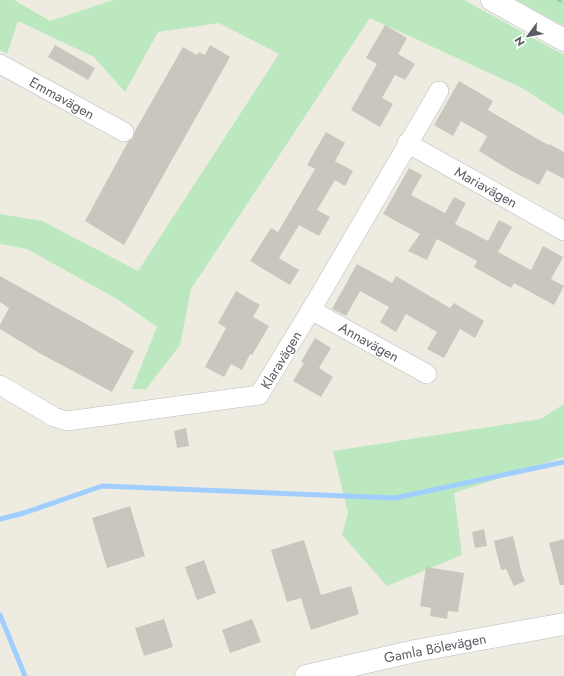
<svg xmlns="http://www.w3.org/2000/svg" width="564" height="676" viewBox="0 0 564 676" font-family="Jost,sans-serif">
	<rect width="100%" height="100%" fill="#eeece1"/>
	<!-- green -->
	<g fill="#bbe8bf">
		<path d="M 0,0 L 14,0 L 50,21 L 113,0 L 464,0 L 564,55 L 564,115 L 522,88 L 370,18 L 191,289 L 180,345 L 146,389 L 132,389 L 157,327 L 117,299 L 27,249 L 0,244 L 0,214 L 42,221 L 138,271 L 279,54 L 219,23 L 158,32 L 125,92 L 94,57 L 18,21 L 7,54 L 0,50 Z"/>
		<path d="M 516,0 L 564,0 L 564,26 Z"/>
		<path d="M 564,404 L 564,457 L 454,493 L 462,555 L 387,586 L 342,535 L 348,513 L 333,451 L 541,419 Z"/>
	</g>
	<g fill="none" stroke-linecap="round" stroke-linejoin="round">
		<!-- stream -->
		<g stroke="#a0ceff" stroke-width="5">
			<path d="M 0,519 L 24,513 L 102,486 L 395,498 L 564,462"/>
			<path d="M 0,615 L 25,676"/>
		</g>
	</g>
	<!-- building -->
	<g fill="#c9c6be">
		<path d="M 385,25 L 407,38 L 398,54 L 415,64 L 405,80 L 395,75 L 382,98 L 393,104 L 380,127 L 351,110 L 377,64 L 366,58 Z"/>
		<path d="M 55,45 L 95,68 L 88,80 L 48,57 Z"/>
		<path d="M 210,45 L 230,57 L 124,245 L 85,221 L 128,142 L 133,138 L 135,131 L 183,47 L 197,55 L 199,52 L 205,55 Z"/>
		<path d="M 459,81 L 493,101 L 488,110 L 548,145 L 549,144 L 564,152 L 564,179 L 547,170 L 539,185 L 510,170 L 479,151 L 487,136 L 461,121 L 453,136 L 434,125 Z"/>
		<path d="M 326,132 L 345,143 L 335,161 L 353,171 L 345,186 L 335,180 L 317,210 L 330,217 L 319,236 L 299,225 L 279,258 L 299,270 L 290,285 L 250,261 L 271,228 L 278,232 L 315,169 L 307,165 Z"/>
		<path d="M 409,168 L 422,175 L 411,195 L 445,213 L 454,197 L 466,203 L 455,224 L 488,241 L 499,220 L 512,227 L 498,252 L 531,270 L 543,246 L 563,257 L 551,279 L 564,286 L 554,305 L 514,283 L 511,288 L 474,267 L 477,261 L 437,239 L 427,260 L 408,251 L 420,234 L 383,214 Z"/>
		<path d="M 357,264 L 392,283 L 396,276 L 450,308 L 454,303 L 484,321 L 475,338 L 460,329 L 444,358 L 427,349 L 437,332 L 406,314 L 396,332 L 380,322 L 389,307 L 360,291 L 346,316 L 332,309 Z"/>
		<path d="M 0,276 L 134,351 L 112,392 L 41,354 L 0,329 L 0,325 L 9,308 L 0,302 Z"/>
		<path d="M 236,291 L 260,305 L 253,317 L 269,326 L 258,345 L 252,355 L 250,354 L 242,370 L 231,364 L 224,377 L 205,367 L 226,328 L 218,323 Z"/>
		<path d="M 315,338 L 331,348 L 319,368 L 333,377 L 321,397 L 293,381 L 304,363 L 301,362 Z"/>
		<path d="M 186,428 L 189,446 L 177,448 L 174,431 Z"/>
		<path d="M 130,506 L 145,556 L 107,568 L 92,518 Z"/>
		<path d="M 484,529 L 487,546 L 475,548 L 472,532 Z"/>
		<path d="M 513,536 L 522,574 L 525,581 L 514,586 L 506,569 L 501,570 L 494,541 Z"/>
		<path d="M 564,539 L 564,585 L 560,585 L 549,543 Z"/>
		<path d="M 304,540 L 321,595 L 351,586 L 359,614 L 311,630 L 301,598 L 287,602 L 271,550 Z"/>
		<path d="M 204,560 L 216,593 L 197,600 L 185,567 Z"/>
		<path d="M 426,567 L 464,573 L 458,612 L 448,611 L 447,619 L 430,616 L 431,608 L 420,606 Z"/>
		<path d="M 164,619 L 173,647 L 144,656 L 135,628 Z"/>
		<path d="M 252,619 L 261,642 L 230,653 L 222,630 Z"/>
	</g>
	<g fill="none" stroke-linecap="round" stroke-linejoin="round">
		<!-- minor casing -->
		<g stroke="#b9bbc2" stroke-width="20">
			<g id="minor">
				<path d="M 0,64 L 124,132"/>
				<path d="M 407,143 L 564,231"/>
				<path d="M 311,310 L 427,374"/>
				<path d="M 0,385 L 54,417 L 67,421 L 259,395 L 311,310 L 439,91"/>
			</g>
		</g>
		<!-- tertiary casing -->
		<g stroke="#b9bbc2" stroke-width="23">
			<path id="tertiary" d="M 306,676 L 415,651 L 564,624"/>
		</g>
		<!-- secondary casing -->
		<g stroke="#babdc4" stroke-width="23">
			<path id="secondary" d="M 492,0 L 564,40"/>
		</g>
		<!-- path -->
		<path stroke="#94c9a7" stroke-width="2.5" stroke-dasharray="4 2" stroke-linecap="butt" d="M 558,0 L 564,3"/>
		<!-- minor -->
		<use href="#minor" stroke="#fff" stroke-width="19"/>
		<!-- tertiary -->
		<use href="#tertiary" stroke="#fff" stroke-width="22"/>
		<!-- secondary -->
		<use href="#secondary" stroke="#fff" stroke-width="22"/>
	</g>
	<g text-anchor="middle" stroke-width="3" stroke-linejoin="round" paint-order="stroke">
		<!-- street labels -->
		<g font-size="14" fill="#5a5d64" stroke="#fff">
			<text transform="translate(62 98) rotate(29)" y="5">Emmavägen</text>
			<text transform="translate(486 187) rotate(29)" y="5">Mariavägen</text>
			<text transform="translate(369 342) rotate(29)" y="5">Annavägen</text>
			<text transform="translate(281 360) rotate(-59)" y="5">Klaravägen</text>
			<text transform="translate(435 648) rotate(-11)" y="5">Gamla Bölevägen</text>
		</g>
	</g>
	<!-- north arrow -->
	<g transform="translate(528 36) rotate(238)" stroke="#ffffff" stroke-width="3" paint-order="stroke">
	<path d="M0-3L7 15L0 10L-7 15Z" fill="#5a5d64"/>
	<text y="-6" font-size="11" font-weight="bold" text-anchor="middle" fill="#5a5d64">N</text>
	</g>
</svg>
